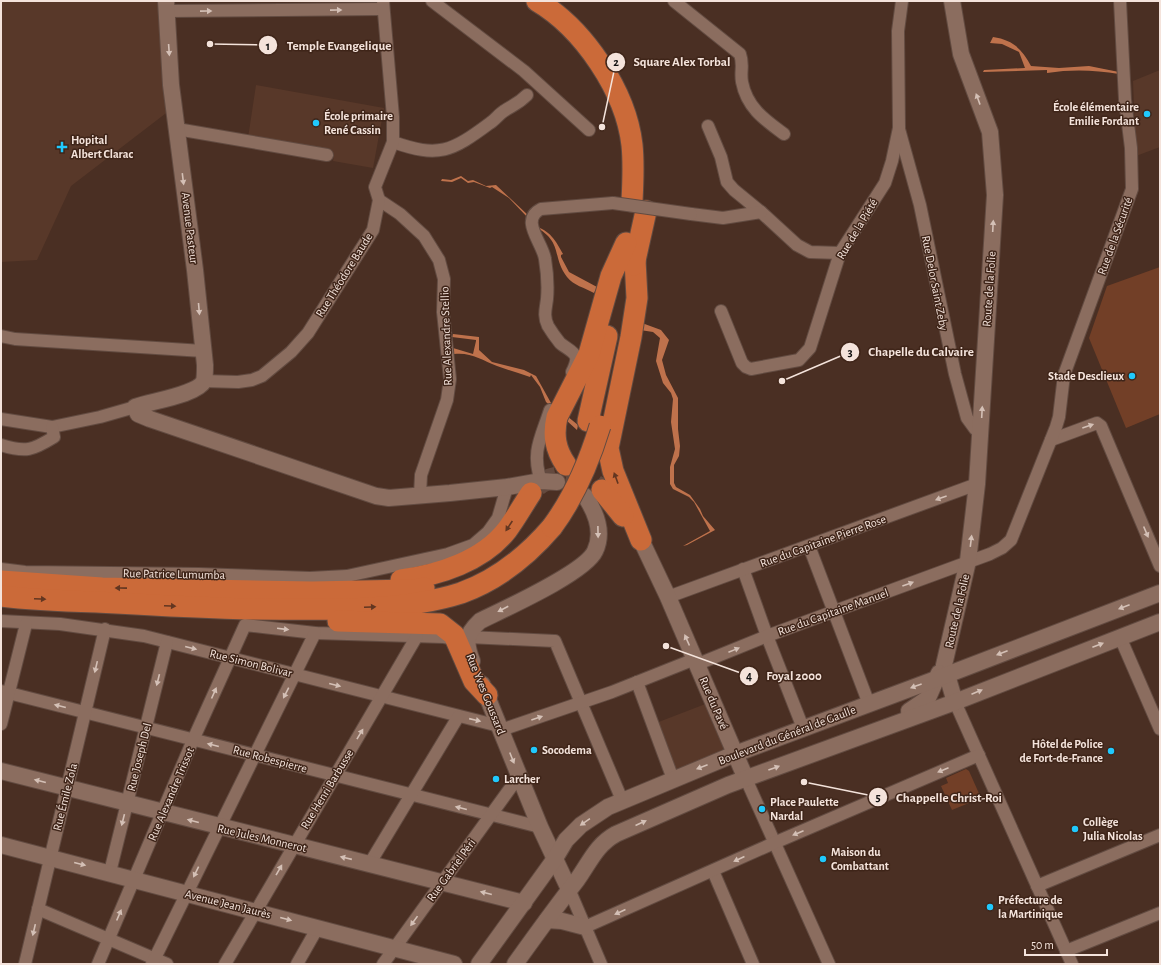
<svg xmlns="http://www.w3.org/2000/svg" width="1161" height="965" viewBox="0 0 1161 965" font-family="'Alegreya Sans',sans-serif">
	<rect width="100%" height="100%" fill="#4a2f23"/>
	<!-- built -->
	<g fill="#583829">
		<path d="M 1,1 L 162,1 L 174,107 L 71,186 L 37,260 L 1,262 Z"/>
		<path d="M 1160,70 L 1160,147 L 1136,156 L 1133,81 Z"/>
		<path d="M 256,85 L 384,108 L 373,168 L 333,161 L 334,153 L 248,138 Z"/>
		<path d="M 708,703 L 728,755 L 674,777 L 656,723 Z"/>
	</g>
	<!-- green -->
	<g fill="#723f27">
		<path d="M 1160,267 L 1160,414 L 1126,428 L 1089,338 L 1107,286 Z"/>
		<path d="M 966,769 L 969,771 L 981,798 L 952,810 L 941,786 L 948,783 L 946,778 Z"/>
	</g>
	<!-- water -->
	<g fill="#bf724c">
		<path d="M 993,37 C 1013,40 1022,49 1031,66 L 1059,68 L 1089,66 L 1119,72 L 1119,74 C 1095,70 1072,69 1047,73 L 1047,70 L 983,72 L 984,70 L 1025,68 L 1019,52 L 1002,44 L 990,43 Z"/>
		<path d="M 461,176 L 468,181 L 473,180 L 486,186 L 496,185 L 530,217 L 529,219 L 509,198 L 492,187 L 490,188 L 474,182 L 468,183 L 461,178 L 452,182 L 441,181 L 442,179 L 451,180 Z"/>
		<path d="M 534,226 C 550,230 556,241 563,254 L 561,255 L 561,257 L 569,272 L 597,287 L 594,293 C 585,288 573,285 567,277 C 551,256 564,242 534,226 Z"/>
		<path d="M 642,323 L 661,330 L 669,340 L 662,360 L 666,375 L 678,398 L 678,429 L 680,446 L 679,456 L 674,465 L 674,483 L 676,487 L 690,495 L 700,509 L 703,516 L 715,530 L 687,545 L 683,546 L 710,531 L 694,502 L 689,497 L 673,489 L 670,484 L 670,467 L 675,449 L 671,422 L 673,399 L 671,393 L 663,383 L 656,361 L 660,338 L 653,332 L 640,330 Z"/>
		<path d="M 453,334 L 479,337 L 479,350 L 492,362 L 524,370 L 536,376 L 551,403 L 578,425 L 577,430 L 546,402 L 540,387 L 531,375 L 530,377 C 519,373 508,370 497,366 C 482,360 471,352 454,354 L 453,348 L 473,354 L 476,341 L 476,340 L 452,337 Z"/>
	</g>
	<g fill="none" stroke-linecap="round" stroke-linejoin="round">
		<!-- highway-tunnel -->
		<path stroke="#644a3f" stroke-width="21" stroke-dasharray="21 10" stroke-linecap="butt" d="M 537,486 C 555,471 585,474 602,490"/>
		<!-- street casing -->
		<g stroke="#624b41" stroke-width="14">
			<g id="street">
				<path d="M 432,1 L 524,71 L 589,130"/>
				<path d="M 674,1 L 740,54 C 744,65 740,71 742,82 C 747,108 765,120 784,134"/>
				<path d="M 167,11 L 383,9"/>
				<path d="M 708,126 L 721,157 L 727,182 L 734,190 L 761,212 L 797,245 L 810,252 L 840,253"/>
				<path d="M 177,129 L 327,155"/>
				<path d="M 899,129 L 920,205 L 955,374 L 967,418 L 975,429 L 981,434"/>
				<path d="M 393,142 C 439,158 451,152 490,123 C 495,120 499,114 504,111 C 513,105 518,104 527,95"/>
				<path d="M 379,200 L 400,214 L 424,236 L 439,260 L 444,279 L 443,312 L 450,379 L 447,400 L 421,475 L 420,495"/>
				<path d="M 691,214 L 723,218 L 761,212"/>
				<path d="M 721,311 L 742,363 L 746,367 L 751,369 L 799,360 L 810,348 L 840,253 L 885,183 L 892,161 L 899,128 L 898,31 L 902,1"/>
				<path d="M 1,336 L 15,339 L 203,351"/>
				<path d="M 572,372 C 574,368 577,362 576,357 C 574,351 564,347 560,343 C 556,338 551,331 548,326 C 543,316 546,308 547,299 C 548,287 547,271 545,259 C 543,243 519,220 541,209 L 613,203"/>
				<path d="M 204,381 L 238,382 L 252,380 L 262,376 L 291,352 L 308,333 L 373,230 L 379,200 L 375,187 L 393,142 L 393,117 L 383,1"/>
				<path d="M 1,419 L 52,427 L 100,417 L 135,407"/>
				<path d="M 1051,440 L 1097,423 L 1101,426 L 1160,566"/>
				<path d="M 1,445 C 26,453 33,450 54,437 L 52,427"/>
				<path d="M 541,481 C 531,452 541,438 550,410"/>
				<path d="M 809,546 L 869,704"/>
				<path d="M 1,569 L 25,572 L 199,574 L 310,578 L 347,576 L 448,554 L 473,545 L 488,532 L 498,518 L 507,487"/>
				<path d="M 743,569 L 767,636 L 803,728"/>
				<path d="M 668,597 L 977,484"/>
				<path d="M 1,621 L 60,624 L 144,636 L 499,726"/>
				<path d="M 468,637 L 555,641 L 622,800"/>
				<path d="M 1120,637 L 1160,729"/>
				<path d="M 698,664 L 767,636 L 990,554 L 1002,548 L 1011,540 L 1056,427 L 1059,417 L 1064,375 L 1132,189 L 1131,148 L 1125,100 L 1120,1"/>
				<path d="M 637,682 L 673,779"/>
				<path d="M 1,691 L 540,827"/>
				<path d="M 955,702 L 1072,964"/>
				<path d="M 1,724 L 26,624"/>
				<path d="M 501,730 L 612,692 L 695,659"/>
				<path d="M 746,779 L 829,964"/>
				<path d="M 370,863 L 458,717"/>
				<path d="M 713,871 L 753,964"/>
				<path d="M 110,872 L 167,642"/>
				<path d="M 1037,886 L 1160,835"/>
				<path d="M 569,889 L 601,964"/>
				<path d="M 38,909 L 167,964"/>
				<path d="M 585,927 L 774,843 L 979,755"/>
				<path d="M 1066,951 L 1160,913"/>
				<path d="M 25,964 L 105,629"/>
				<path d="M 98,964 L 193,740 L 245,625 L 315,633 L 444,637 L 455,639"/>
				<path d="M 152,964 L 315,633"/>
				<path d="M 225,964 L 417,636"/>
				<path d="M 297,964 L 318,927"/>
				<path d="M 383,964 L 519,776"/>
			</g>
		</g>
		<!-- secondary casing -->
		<g stroke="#624b41" stroke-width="18">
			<g id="secondary">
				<path d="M 166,1 L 171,85 L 195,270 L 205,365 C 205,370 205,377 204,381 C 197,395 151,401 135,407 L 138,414 L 150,419 L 376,496 L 389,498 L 450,493 L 507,487 L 541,481 L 557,482"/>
				<path d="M 952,1 L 961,54 L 990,132 L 995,195 L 977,484 L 968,561 L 944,665 L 955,702"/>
				<path d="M 641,540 L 668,597 L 746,779"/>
				<path d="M 472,661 C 465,643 465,635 480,621 C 504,609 585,573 595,551 C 604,532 595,511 585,496"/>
				<path d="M 482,684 L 540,827 L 569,889"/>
				<path d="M 909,711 L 928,698 L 939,673"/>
				<path d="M 1,771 L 524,903"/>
				<path d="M 1,845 L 454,964"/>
				<path d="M 547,920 L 562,921 L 585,927"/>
				<path d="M 479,964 L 554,860 L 566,840 L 581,825 L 608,807 L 735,754 L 936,679 L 1160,593"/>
				<path d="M 515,964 C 535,936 556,907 577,880 C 590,862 596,845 616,834 L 728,785 L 955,702 L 1160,622"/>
			</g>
		</g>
		<!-- highway casing -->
		<g stroke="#624b41" stroke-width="23">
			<g id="highway">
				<path d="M 537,1 C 583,28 626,91 632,145 C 634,164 633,182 632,201"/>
				<path d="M 635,260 L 637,298 L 631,337 L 608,448 L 613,471 L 641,540"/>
				<path d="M 634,265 L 646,211"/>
				<path d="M 588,421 L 607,336"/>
				<path d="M 566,465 C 555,449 553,435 557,417 L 589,354 L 611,276 L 626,243"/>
				<path d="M 602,490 L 623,516"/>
				<path d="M 401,580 C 439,575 483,561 507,530 C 516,518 523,505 531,493"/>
				<path d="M 1,581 L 102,588 L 312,592 L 412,590 L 424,588"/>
				<path d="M 1,596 C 33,600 65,601 97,602 C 150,605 202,608 254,609 C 318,609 399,613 461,593 C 497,580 528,555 552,527"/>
				<path d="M 338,621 L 440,624 L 454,635 L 474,681 L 487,695"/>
			</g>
		</g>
		<!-- street -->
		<use href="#street" stroke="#8b6d5f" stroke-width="12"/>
		<!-- secondary -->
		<use href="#secondary" stroke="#8b6d5f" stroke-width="16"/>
		<!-- highway -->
		<use href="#highway" stroke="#cb6a39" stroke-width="21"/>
		<!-- street-bridge casing -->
		<g stroke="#624b41" stroke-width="14" stroke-linecap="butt">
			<path id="street-bridge" d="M 613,203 L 691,214"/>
		</g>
		<!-- highway-bridge casing -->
		<g stroke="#624b41" stroke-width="23" stroke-linecap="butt">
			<path id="highway-bridge" d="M 552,527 C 575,496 589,462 600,426"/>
		</g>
		<!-- street-bridge -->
		<use href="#street-bridge" stroke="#8b6d5f" stroke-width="12"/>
		<!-- highway-bridge -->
		<use href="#highway-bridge" stroke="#cb6a39" stroke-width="21"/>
	</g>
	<!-- one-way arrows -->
	<defs><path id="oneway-solid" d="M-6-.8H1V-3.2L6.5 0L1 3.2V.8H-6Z"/></defs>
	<g fill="#d4c0b6">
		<use href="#oneway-solid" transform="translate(336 10) rotate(-1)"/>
		<use href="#oneway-solid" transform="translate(206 11) rotate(-1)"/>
		<use href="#oneway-solid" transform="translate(169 50) rotate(86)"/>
		<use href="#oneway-solid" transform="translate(978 99) rotate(-110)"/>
		<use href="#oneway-solid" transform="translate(183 179) rotate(83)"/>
		<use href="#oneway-solid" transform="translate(993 226) rotate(-87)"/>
		<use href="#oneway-solid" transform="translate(199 309) rotate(85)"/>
		<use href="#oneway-solid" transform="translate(982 412) rotate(-87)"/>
		<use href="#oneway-solid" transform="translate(1088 426) rotate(-19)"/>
		<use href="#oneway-solid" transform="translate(941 498) rotate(160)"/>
		<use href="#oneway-solid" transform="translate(598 532) rotate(89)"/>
		<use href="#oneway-solid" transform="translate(1146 532) rotate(67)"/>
		<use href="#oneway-solid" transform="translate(971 541) rotate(-83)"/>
		<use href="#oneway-solid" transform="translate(908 584) rotate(-20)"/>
		<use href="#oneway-solid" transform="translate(1124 607) rotate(159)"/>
		<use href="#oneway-solid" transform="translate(503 609) rotate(152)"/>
		<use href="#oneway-solid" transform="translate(283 629) rotate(7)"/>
		<use href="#oneway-solid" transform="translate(687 640) rotate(-114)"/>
		<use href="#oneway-solid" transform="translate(1098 645) rotate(-21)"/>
		<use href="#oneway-solid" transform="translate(191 648) rotate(14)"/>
		<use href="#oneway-solid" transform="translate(734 650) rotate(-22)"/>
		<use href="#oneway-solid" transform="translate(1002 653) rotate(159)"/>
		<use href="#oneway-solid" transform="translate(96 667) rotate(103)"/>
		<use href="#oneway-solid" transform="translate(158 680) rotate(104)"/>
		<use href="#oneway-solid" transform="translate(335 685) rotate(14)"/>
		<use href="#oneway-solid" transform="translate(916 686) rotate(160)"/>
		<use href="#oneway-solid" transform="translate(977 692) rotate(-23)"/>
		<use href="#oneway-solid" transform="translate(214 693) rotate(-66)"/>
		<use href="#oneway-solid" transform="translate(286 693) rotate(117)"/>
		<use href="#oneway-solid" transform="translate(60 706) rotate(-166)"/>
		<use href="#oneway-solid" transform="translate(537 718) rotate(-19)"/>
		<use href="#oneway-solid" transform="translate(475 720) rotate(13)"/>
		<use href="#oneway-solid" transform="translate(360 734) rotate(-59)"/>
		<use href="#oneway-solid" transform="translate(213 745) rotate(-166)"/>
		<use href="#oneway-solid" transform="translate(512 758) rotate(68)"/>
		<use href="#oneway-solid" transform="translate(702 767) rotate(159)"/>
		<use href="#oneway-solid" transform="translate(774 768) rotate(-20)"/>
		<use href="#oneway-solid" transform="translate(943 770) rotate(157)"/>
		<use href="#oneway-solid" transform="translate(40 781) rotate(-166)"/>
		<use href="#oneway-solid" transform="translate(461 808) rotate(-166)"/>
		<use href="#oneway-solid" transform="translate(123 820) rotate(104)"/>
		<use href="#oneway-solid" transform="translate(193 821) rotate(-165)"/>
		<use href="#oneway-solid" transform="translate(585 822) rotate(145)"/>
		<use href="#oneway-solid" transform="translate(641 823) rotate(-24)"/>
		<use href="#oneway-solid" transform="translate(798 833) rotate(157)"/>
		<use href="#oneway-solid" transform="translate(346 858) rotate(-167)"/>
		<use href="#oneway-solid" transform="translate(739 859) rotate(155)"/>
		<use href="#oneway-solid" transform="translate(80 864) rotate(14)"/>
		<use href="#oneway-solid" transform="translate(279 870) rotate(-60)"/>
		<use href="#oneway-solid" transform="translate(196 872) rotate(116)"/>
		<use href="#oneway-solid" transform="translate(486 893) rotate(-166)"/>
		<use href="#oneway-solid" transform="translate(620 912) rotate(156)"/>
		<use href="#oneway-solid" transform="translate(119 915) rotate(-67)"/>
		<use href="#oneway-solid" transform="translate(286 919) rotate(15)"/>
		<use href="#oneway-solid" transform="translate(414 921) rotate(126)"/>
		<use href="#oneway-solid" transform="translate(34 930) rotate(103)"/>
	</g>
	<g fill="#623621">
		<use href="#oneway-solid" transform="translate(616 478) rotate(-110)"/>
		<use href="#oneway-solid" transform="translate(509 526) rotate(124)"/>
		<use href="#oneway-solid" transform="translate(121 588) rotate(-179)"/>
		<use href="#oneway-solid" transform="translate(40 599) rotate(3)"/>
		<use href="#oneway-solid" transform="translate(170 606) rotate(3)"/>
		<use href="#oneway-solid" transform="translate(370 607) rotate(-3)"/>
	</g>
	<!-- markers -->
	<g fill="#20c9fd" stroke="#3f2519" stroke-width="1.5">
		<circle cx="1147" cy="114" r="4"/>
		<circle cx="316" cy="123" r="4"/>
		<path d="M60 141h4v4h4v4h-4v4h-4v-4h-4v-4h4z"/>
		<circle cx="1132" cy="376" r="4"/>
		<circle cx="534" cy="750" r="4"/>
		<circle cx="1111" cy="751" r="4"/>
		<circle cx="496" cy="779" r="4"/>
		<circle cx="762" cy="809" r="4"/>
		<circle cx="1075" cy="829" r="4"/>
		<circle cx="823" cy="859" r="4"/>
		<circle cx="990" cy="907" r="4"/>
	</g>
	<g text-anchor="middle" stroke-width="3" stroke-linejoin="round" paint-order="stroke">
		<!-- poi labels -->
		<g font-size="12" font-weight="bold" fill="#f4e3db" stroke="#3f2519" text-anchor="start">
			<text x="1139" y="111" text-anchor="end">École élémentaire<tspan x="1139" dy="14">Emilie Fordant</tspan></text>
			<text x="324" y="120">École primaire<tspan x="324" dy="14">René Cassin</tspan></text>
			<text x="71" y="144">Hopital<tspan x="71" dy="14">Albert Clarac</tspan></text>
			<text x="1124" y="380" text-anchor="end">Stade Desclieux</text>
			<text x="1103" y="748" text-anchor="end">Hôtel de Police<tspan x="1103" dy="14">de Fort-de-France</tspan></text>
			<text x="542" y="754">Socodema</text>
			<text x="504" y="783">Larcher</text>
			<text x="770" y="806">Place Paulette<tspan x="770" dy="14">Nardal</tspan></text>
			<text x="1083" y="826">Collège<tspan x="1083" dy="14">Julia Nicolas</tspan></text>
			<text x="831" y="856">Maison du<tspan x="831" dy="14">Combattant</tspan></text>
			<text x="998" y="904">Préfecture de<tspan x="998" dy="14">la Martinique</tspan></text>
		</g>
		<!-- street labels -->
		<g font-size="12" fill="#f4e3db" stroke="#3f2519">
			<text transform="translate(190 228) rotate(83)" y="4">Avenue Pasteur</text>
			<text transform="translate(857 229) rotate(-59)" y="4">Rue de la Piété</text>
			<text transform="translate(1115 236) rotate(-70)" y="4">Rue de la Sécurité</text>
			<text transform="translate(344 275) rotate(-58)" y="4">Rue Théodore Baude</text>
			<text transform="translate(935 283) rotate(79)" y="4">Rue Delor Saint Zeby</text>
			<text transform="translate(989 289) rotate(-86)" y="4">Route de la Folie</text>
			<text transform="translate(446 336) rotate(-92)" y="4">Rue Alexandre Stellio</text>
			<text transform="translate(823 541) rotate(-20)" y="4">Rue du Capitaine Pierre Rose</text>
			<text transform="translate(174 574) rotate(1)" y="4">Rue Patrice Lumumba</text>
			<text transform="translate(957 611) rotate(-77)" y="4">Route de la Folie</text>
			<text transform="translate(833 612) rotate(-20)" y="4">Rue du Capitaine Manuel</text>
			<text transform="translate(251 663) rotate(14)" y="4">Rue Simon Bolivar</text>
			<text transform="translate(486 694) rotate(68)" y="4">Rue Yves Goussard</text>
			<text transform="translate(714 703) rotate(67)" y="4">Rue du Pavé</text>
			<text transform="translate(787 735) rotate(-21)" y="4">Boulevard du Général de Gaulle</text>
			<text transform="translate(139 757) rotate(-76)" y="4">Rue Joseph Del</text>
			<text transform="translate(270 759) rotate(15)" y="4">Rue Robespierre</text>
			<text transform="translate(327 789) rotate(-59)" y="4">Rue Henri Barbusse</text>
			<text transform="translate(171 794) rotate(-67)" y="4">Rue Alexandre Trissot</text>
			<text transform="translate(65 797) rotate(-76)" y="4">Rue Émile Zola</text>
			<text transform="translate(262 838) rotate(13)" y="4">Rue Jules Monnerot</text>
			<text transform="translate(451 870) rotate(-54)" y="4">Rue Gabriel Péri</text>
			<text transform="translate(228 904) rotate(14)" y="4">Avenue Jean Jaurès</text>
		</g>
	</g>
	<!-- callouts -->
	<path fill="none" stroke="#f4e3db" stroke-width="1.5" d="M210 44L268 45M602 127L616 62M782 381L850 352M666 646L749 676M804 782L878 797"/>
	<g fill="#f4e3db" stroke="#3f2519" stroke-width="1.5">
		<circle cx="210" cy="44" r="4"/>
		<circle cx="602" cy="127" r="4"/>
		<circle cx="782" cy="381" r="4"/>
		<circle cx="666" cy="646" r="4"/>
		<circle cx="804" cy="782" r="4"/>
		<circle cx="268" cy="45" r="10"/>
		<circle cx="616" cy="62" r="10"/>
		<circle cx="850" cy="352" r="10"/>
		<circle cx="749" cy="676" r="10"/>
		<circle cx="878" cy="797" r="10"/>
	</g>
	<g font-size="12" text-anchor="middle" font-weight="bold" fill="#111">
		<text x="268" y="50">1</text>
		<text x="616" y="66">2</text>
		<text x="850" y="356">3</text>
		<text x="749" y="680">4</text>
		<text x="878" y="801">5</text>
	</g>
	<g font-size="13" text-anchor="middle" font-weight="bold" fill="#f4e3db" stroke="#3f2519" stroke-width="3" stroke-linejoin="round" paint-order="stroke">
		<text x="339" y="50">Temple Evangelique</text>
		<text x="682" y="66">Square Alex Torbal</text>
		<text x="921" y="356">Chapelle du Calvaire</text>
		<text x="794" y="680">Foyal 2000</text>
		<text x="949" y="802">Chappelle Christ-Roi</text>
	</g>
	<!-- border -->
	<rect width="1161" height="965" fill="none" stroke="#f4e3db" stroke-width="4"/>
	<!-- scale -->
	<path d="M1025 949v6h82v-6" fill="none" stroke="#f4e3db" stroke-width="2"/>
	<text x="1031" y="949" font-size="12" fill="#f4e3db" stroke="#3f2519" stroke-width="3" paint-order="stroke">50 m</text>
</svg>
